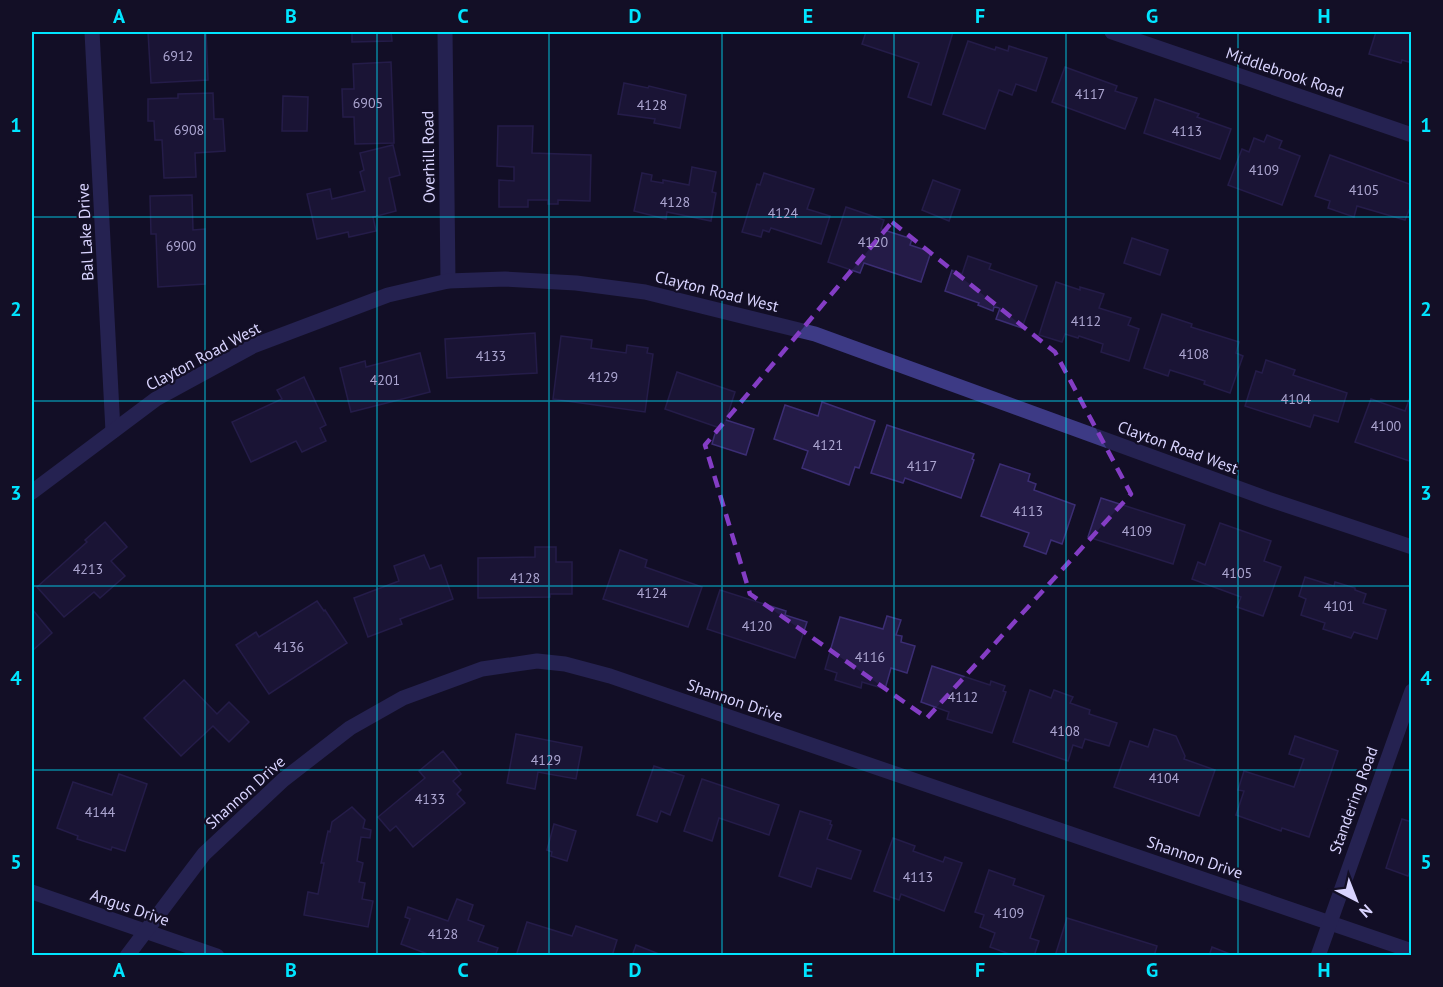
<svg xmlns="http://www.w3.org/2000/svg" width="1443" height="987" viewBox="0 0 1443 987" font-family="'PT Sans',sans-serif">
	<rect width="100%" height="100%" fill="#130f26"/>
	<!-- building -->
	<g fill="#241b47" stroke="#3b2d73" stroke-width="1.5">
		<path d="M 148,32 L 206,32 L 208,80 L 151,83 Z"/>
		<path d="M 352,32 L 391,32 L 392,41 L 352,42 Z"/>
		<path d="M 866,32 L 953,32 L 931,105 L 908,97 L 919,63 L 862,44 Z"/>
		<path d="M 1376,32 L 1412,32 L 1412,63 L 1402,60 L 1401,63 L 1369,54 Z"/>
		<path d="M 968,41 L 995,50 L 996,47 L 1008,51 L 1009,46 L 1047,58 L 1036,91 L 1016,84 L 1012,95 L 999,90 L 985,129 L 943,114 Z"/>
		<path d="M 391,62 L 394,143 L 355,144 L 354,117 L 343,117 L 342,89 L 354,89 L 353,64 Z"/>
		<path d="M 1065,67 L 1117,86 L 1115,91 L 1137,98 L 1125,129 L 1052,102 Z"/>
		<path d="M 624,83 L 648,88 L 649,86 L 686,95 L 680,128 L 654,123 L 655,119 L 618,114 Z"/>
		<path d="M 213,93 L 214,119 L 223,119 L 225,151 L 195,153 L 196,177 L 164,178 L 162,140 L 155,140 L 154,121 L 148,121 L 148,99 L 178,98 L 178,94 Z"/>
		<path d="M 283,96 L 308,97 L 307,131 L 282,131 Z"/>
		<path d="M 1155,99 L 1199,114 L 1197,117 L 1231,129 L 1220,159 L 1144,133 Z"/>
		<path d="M 498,126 L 533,126 L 532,153 L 591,155 L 590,201 L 558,200 L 558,204 L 548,204 L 548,200 L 528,200 L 528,207 L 499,207 L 499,180 L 514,181 L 514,167 L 497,166 Z"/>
		<path d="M 1267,135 L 1282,141 L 1279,148 L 1300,156 L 1282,205 L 1228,185 L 1242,149 L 1249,152 L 1254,138 L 1264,142 Z"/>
		<path d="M 393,145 L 400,175 L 389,178 L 396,211 L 373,217 L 376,231 L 349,237 L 348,232 L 317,239 L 307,194 L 330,189 L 332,199 L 365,191 L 360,172 L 364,170 L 360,153 Z"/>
		<path d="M 1330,155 L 1412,185 L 1412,203 L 1405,220 L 1357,206 L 1354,217 L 1328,208 L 1330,201 L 1315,196 Z"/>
		<path d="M 692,167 L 716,172 L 712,192 L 716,193 L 711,221 L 667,212 L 666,219 L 634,211 L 642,173 L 652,175 L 651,181 L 663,183 L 663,180 L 689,185 Z"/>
		<path d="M 764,173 L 814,189 L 807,209 L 830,216 L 821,244 L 771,228 L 769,232 L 763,230 L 761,237 L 742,232 L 757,184 L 760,185 Z"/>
		<path d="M 933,180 L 960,190 L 949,221 L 922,210 Z"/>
		<path d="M 192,195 L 193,230 L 205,229 L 205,284 L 158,287 L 156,234 L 151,234 L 150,196 Z"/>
		<path d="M 846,207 L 884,220 L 881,229 L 912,239 L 910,245 L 931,252 L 921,282 L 864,263 L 860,273 L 828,262 Z"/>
		<path d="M 1132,238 L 1168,250 L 1160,275 L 1124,263 Z"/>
		<path d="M 968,256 L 991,264 L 989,269 L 1037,286 L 1022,328 L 996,319 L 1000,308 L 994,307 L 993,311 L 978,305 L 979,303 L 945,291 L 952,270 L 962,274 Z"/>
		<path d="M 1056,282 L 1080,290 L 1080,287 L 1104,294 L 1099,308 L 1131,318 L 1128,325 L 1139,329 L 1129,361 L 1101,352 L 1103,344 L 1079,336 L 1078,338 L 1065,334 L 1062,342 L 1039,335 Z"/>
		<path d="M 1162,314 L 1192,324 L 1191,327 L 1239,342 L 1236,353 L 1243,356 L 1230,393 L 1204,384 L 1205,381 L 1170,370 L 1168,376 L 1144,368 Z"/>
		<path d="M 535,333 L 537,373 L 447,378 L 445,339 Z"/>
		<path d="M 561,336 L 592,340 L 591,348 L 626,353 L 627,345 L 648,348 L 647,353 L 653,354 L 645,412 L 553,399 Z"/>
		<path d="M 420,353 L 430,392 L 351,412 L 340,368 L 365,361 L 366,367 Z"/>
		<path d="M 1266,360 L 1295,370 L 1293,375 L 1347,393 L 1338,422 L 1314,415 L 1310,427 L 1245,406 L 1256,371 L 1262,373 Z"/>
		<path d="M 677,372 L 735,392 L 726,420 L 754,429 L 746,455 L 712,444 L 717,427 L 665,409 Z"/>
		<path d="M 304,377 L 326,425 L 320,428 L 326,441 L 302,452 L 296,441 L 251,462 L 232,422 L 282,399 L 277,390 Z"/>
		<path d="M 1412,392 L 1412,462 L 1355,442 L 1371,399 L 1405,411 Z"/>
		<path d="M 822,402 L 875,421 L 859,468 L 855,467 L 849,485 L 802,468 L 808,451 L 774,439 L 785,405 L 818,416 Z"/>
		<path d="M 887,425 L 974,454 L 972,459 L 974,460 L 961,498 L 905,478 L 903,483 L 871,473 Z"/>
		<path d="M 1000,464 L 1030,474 L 1028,481 L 1036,484 L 1034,490 L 1075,505 L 1062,544 L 1051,540 L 1046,554 L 1024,546 L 1029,533 L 981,516 Z"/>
		<path d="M 1101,498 L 1185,525 L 1173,564 L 1088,537 Z"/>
		<path d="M 105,522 L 127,547 L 111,561 L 125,576 L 100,598 L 94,592 L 64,617 L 37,587 L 87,542 L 85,540 Z"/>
		<path d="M 1220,523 L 1271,541 L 1264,561 L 1281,567 L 1263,616 L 1237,607 L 1241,597 L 1192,579 L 1198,562 L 1205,565 Z"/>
		<path d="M 535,547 L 556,547 L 556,562 L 572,562 L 572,594 L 550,594 L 550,597 L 478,598 L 478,558 L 535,557 Z"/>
		<path d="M 620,550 L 647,560 L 645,567 L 702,587 L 688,627 L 603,599 Z"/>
		<path d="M 424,555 L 430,569 L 441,565 L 453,599 L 400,619 L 402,624 L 368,637 L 354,598 L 399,581 L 394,566 Z"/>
		<path d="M 1305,577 L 1334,586 L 1335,582 L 1355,588 L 1355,590 L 1366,594 L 1363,603 L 1386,610 L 1377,639 L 1354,632 L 1351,638 L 1323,629 L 1325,623 L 1301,615 L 1306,599 L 1299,596 Z"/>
		<path d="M 720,590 L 786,611 L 785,615 L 807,622 L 795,658 L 707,629 Z"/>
		<path d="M 317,601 L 324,611 L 325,610 L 347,643 L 269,694 L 236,645 L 256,632 L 259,637 Z"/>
		<path d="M 32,609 L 52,633 L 32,651 Z"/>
		<path d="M 887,616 L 901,620 L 896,635 L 902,636 L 901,642 L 915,646 L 907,673 L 891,668 L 885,689 L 862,682 L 861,688 L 835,680 L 837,673 L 825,669 L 840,617 L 883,629 Z"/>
		<path d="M 932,666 L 990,685 L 991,681 L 1005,686 L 1003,691 L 1006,692 L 992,733 L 947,719 L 949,712 L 921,702 Z"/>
		<path d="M 184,680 L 217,714 L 229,702 L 249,722 L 229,742 L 213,726 L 181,756 L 144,718 Z"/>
		<path d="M 1030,690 L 1051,698 L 1054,690 L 1073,697 L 1070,703 L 1090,710 L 1089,714 L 1117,723 L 1109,746 L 1085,739 L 1082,748 L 1073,745 L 1068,761 L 1013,742 Z"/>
		<path d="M 1154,729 L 1176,736 L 1185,756 L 1184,759 L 1215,770 L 1199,816 L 1114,787 L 1130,741 L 1148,747 Z"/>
		<path d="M 516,734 L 582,747 L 576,779 L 538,772 L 535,789 L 507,783 Z"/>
		<path d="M 1295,736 L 1338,751 L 1309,837 L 1282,828 L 1281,831 L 1236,815 L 1244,791 L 1238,790 L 1244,771 L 1294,787 L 1304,759 L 1289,754 Z"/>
		<path d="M 443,751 L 461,774 L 453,781 L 461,790 L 457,794 L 465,803 L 413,847 L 396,826 L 390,831 L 378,817 L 425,778 L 419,771 Z"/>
		<path d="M 654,766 L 684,776 L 670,815 L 661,811 L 657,822 L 637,815 Z"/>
		<path d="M 119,774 L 147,784 L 125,851 L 112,847 L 111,850 L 77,839 L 78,836 L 57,828 L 73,782 L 112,795 Z"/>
		<path d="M 702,779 L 779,805 L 769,835 L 719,818 L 712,841 L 684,831 Z"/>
		<path d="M 352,807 L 365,820 L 363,828 L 371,830 L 370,838 L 361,837 L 357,861 L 363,863 L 359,882 L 365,883 L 362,899 L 373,901 L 368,927 L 304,915 L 308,892 L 318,894 L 324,863 L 321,863 L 328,831 L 330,832 L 332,822 Z"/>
		<path d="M 800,811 L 831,821 L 830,824 L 832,825 L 827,839 L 861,851 L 851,879 L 817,868 L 811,887 L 779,876 Z"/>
		<path d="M 1402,819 L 1412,822 L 1412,866 L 1408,876 L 1386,868 Z"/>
		<path d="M 554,824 L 576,831 L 567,861 L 551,856 L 552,852 L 547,850 Z"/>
		<path d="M 893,838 L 915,846 L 913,851 L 943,862 L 945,857 L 962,863 L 944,911 L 901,894 L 899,900 L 874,891 Z"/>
		<path d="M 989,870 L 1015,879 L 1013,885 L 1044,896 L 1030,938 L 1039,941 L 1034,956 L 1015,956 L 990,947 L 995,933 L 980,927 L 984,915 L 975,912 Z"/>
		<path d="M 457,899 L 473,905 L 468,920 L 484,926 L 478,941 L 498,948 L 495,956 L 433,956 L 401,944 L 410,919 L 405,917 L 408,907 L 448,921 Z"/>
		<path d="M 1067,918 L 1157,946 L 1154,956 L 1055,956 Z"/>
		<path d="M 527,922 L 572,936 L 576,926 L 617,940 L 612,956 L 516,956 Z"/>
		<path d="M 636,945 L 664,956 L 632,956 Z"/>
		<path d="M 1212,947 L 1235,956 L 1209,956 Z"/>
	</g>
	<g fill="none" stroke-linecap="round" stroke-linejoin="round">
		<!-- minor -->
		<g stroke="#3d3a85" stroke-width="15">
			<path d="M 92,32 L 113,431"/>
			<path d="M 445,32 L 448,281"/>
			<path d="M 1112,32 L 1412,135"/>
			<path d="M 32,492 L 156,399 L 253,346 L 388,295 L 448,281 L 505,279 L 576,283 L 645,292 L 815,334 L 1268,499 L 1412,547"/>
			<path d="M 32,892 L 217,956"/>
			<path d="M 127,956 L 204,854 L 283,780 L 350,728 L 403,698 L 482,669 L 537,661 L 565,664 L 610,676 L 1412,951"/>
			<path d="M 1318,956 L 1412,691"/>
		</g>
	</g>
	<!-- marked area -->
	<path d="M0 0H1443V987H0ZM 892,222 L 1055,352 L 1131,494 L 927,718 L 750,594 L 705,445 Z" fill="#130f26" fill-opacity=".55" fill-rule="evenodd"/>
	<path fill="none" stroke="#843dc5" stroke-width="4.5" stroke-dasharray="12 8" stroke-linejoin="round" d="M 892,222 L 1055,352 L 1131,494 L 927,718 L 750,594 L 705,445 Z"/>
	<!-- grid -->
	<path fill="none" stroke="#00e5ff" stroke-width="1.5" stroke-opacity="0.55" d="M 205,32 L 205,956M 377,32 L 377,956M 549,32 L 549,956M 722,32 L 722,956M 894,32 L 894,956M 1066,32 L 1066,956M 1238,32 L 1238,956M 32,217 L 1412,217M 32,401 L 1412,401M 32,586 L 1412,586M 32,770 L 1412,770"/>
	<g text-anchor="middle" stroke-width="4.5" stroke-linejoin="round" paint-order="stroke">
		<!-- number labels -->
		<g font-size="14" fill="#aca6d1">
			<text x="178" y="61">6912</text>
			<text x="1090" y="99">4117</text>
			<text x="368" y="108">6905</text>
			<text x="652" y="110">4128</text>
			<text x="189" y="135">6908</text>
			<text x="1187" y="136">4113</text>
			<text x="1264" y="175">4109</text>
			<text x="1364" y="195">4105</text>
			<text x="675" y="207">4128</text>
			<text x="783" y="218">4124</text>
			<text x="873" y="247">4120</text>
			<text x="181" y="251">6900</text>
			<text x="1086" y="326">4112</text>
			<text x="1194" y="359">4108</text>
			<text x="491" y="361">4133</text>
			<text x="603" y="382">4129</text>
			<text x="385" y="385">4201</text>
			<text x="1296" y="404">4104</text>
			<text x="1386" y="431">4100</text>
			<text x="828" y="450">4121</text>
			<text x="922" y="471">4117</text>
			<text x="1028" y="516">4113</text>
			<text x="1137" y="536">4109</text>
			<text x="88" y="574">4213</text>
			<text x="1237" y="578">4105</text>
			<text x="525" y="583">4128</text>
			<text x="652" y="598">4124</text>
			<text x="1339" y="611">4101</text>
			<text x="757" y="631">4120</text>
			<text x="289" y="652">4136</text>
			<text x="870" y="662">4116</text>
			<text x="963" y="702">4112</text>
			<text x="1065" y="736">4108</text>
			<text x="546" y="765">4129</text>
			<text x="1164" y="783">4104</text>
			<text x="430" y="804">4133</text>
			<text x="100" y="817">4144</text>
			<text x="918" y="882">4113</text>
			<text x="1009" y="918">4109</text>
			<text x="443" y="939">4128</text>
		</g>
		<!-- street labels -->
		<g font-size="16" fill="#d9d4ff" stroke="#130f26">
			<text transform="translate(1285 72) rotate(19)" y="6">Middlebrook Road</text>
			<text transform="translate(428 157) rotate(-91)" y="6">Overhill Road</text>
			<text transform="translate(85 232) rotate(-93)" y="6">Bal Lake Drive</text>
			<text transform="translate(717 291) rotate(14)" y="6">Clayton Road West</text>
			<text transform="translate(203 356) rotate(-28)" y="6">Clayton Road West</text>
			<text transform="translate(1178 447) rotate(20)" y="6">Clayton Road West</text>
			<text transform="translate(735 700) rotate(19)" y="6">Shannon Drive</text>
			<text transform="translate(245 792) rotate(-42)" y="6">Shannon Drive</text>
			<text transform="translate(1353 800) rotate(-70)" y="6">Standering Road</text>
			<text transform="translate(1195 857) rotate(19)" y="6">Shannon Drive</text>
			<text transform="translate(130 907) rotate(19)" y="6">Angus Drive</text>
		</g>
	</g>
	<!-- border -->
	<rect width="1443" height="987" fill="none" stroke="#130f26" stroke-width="66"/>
	<!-- north arrow -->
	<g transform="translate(1356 900) rotate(138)" stroke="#130f26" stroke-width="4.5" paint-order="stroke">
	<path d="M0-4.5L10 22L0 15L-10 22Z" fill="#d9d4ff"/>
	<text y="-9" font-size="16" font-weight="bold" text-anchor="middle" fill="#d9d4ff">N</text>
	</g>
	<rect x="33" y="33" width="1377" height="921" fill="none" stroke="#00e5ff" stroke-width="2"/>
	<g font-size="20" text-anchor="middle" font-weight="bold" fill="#00e5ff">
		<text x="119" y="23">A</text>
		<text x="291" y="23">B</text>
		<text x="463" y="23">C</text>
		<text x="635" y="23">D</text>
		<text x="808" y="23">E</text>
		<text x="980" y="23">F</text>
		<text x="1152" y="23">G</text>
		<text x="1324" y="23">H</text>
		<text x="16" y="132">1</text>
		<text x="1426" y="132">1</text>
		<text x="16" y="316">2</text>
		<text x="1426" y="316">2</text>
		<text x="16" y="500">3</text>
		<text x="1426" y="500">3</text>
		<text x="16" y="685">4</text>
		<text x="1426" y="685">4</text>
		<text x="16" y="869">5</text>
		<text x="1426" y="869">5</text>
		<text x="119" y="977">A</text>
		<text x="291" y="977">B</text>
		<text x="463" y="977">C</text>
		<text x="635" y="977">D</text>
		<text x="808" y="977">E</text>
		<text x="980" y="977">F</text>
		<text x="1152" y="977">G</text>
		<text x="1324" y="977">H</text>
	</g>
</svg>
